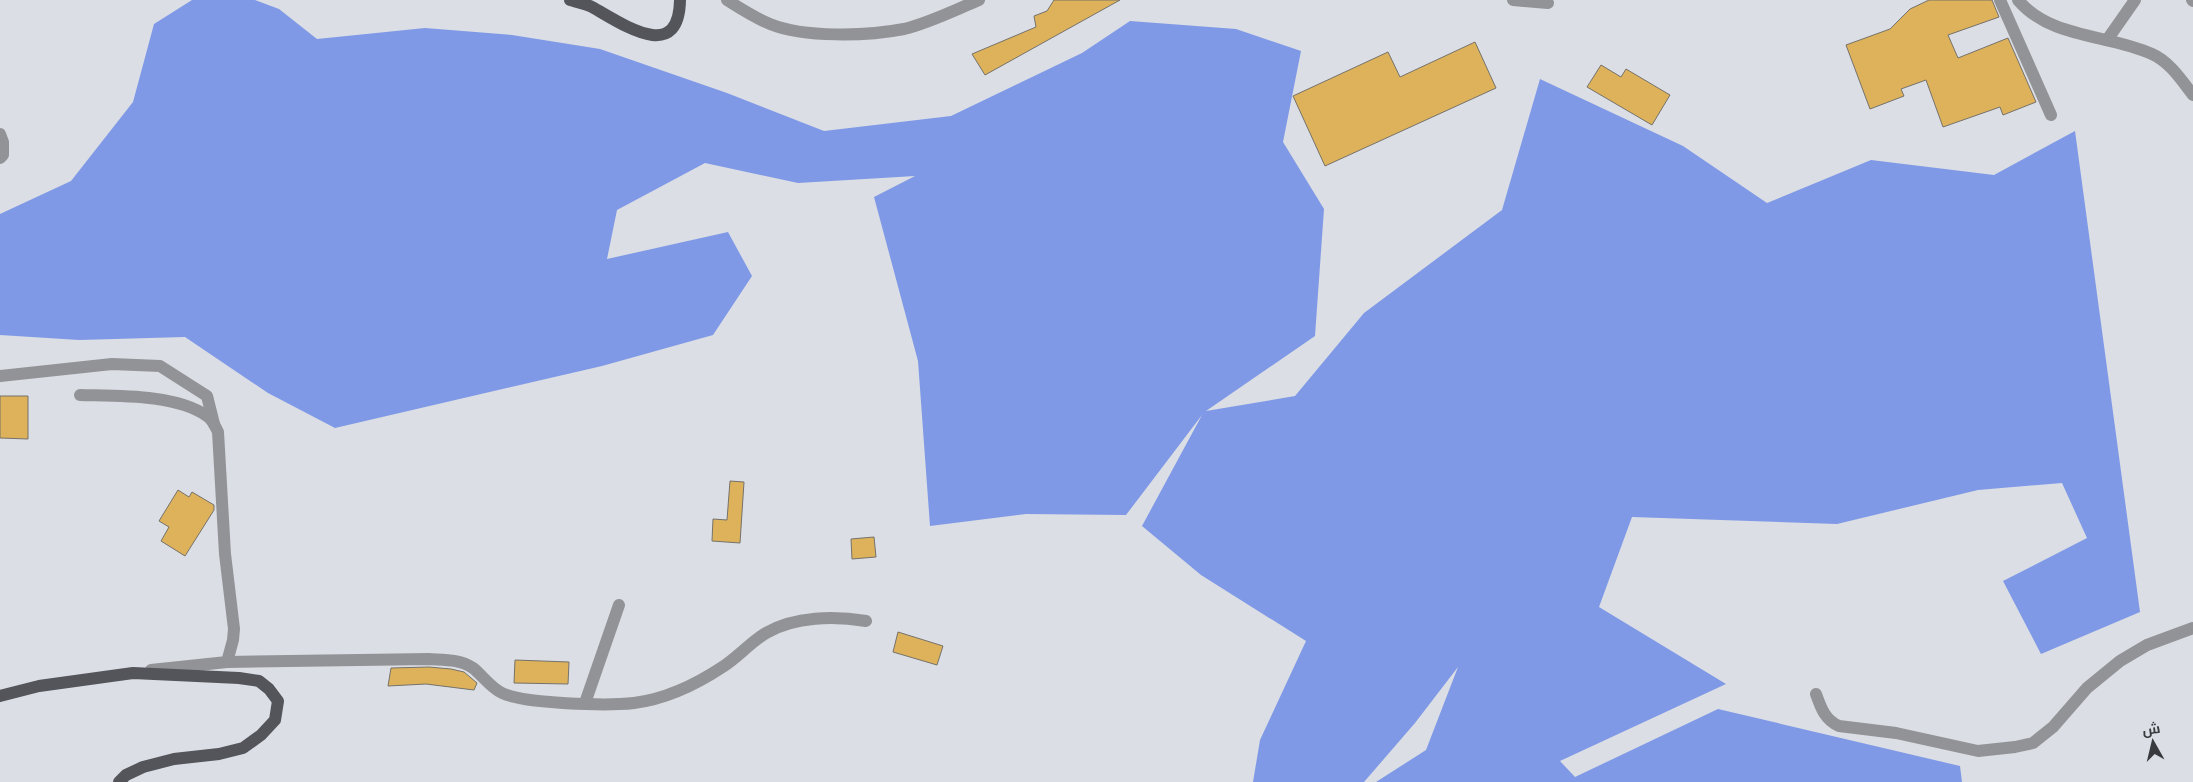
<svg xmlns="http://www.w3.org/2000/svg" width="2193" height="782" viewBox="0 0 2193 782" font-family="Lato,Cairo,sans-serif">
	<rect width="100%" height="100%" fill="#dbdee5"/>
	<!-- forest -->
	<path fill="#7f99e6" d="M 192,0 L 255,0 L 279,9 L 317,39 L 425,28 L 512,35 L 600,49 L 727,93 L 824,131 L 951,116 L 1082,53 L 1130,21 L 1236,29 L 1301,51 L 1283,142 L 1324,209 L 1315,336 L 1206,411 L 1295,396 L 1364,313 L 1502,210 L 1540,79 L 1683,146 L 1767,203 L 1871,160 L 1994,175 L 2075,131 L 2140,612 L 2041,654 L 2003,581 L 2087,538 L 2062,483 L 1978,490 L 1837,524 L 1632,517 L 1599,607 L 1726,684 L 1560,761 L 1575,777 L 1718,709 L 1960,766 L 1962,782 L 1376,782 L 1426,750 L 1458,667 L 1415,723 L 1364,782 L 1253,782 L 1260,740 L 1306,641 L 1201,575 L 1142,526 L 1202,415 L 1126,515 L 1026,514 L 930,526 L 918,361 L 874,197 L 915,176 L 798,183 L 705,163 L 617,210 L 607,259 L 728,232 L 752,276 L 713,335 L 602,366 L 335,428 L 268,393 L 185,337 L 79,340 L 0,335 L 0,214 L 71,181 L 133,102 L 154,24 Z"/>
	<!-- building -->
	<g fill="#deb25b" stroke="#75726b">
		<path d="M 1054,0 L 1120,0 L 985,75 L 972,54 L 1036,27 L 1034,16 L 1047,11 Z"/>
		<path d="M 1929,0 L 1992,0 L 1999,17 L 1948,35 L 1958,58 L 2008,38 L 2036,102 L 2003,115 L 2000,107 L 1943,127 L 1926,80 L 1901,89 L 1904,96 L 1870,109 L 1846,45 L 1890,29 L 1910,9 Z"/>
		<path d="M 1475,42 L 1496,88 L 1325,166 L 1293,96 L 1388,52 L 1400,77 Z"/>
		<path d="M 1601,65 L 1621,77 L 1626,69 L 1670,95 L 1652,125 L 1587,87 Z"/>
		<path d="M 0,396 L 28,396 L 28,439 L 0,438 Z"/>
		<path d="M 730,481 L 744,482 L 740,543 L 712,541 L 713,519 L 727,520 Z"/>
		<path d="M 178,490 L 189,497 L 192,492 L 214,505 L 214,510 L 185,556 L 161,541 L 169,527 L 159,521 Z"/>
		<path d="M 874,537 L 876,557 L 852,559 L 851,539 Z"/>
		<path d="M 898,632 L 943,646 L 937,665 L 893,652 Z"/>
		<path d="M 515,660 L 569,662 L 568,684 L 514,683 Z"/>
		<path d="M 429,667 L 451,669 L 464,672 L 477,683 L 474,690 L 426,684 L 388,686 L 391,668 Z"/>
	</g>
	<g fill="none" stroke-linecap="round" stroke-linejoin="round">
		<!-- minor -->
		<g stroke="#929396" stroke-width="12">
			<path d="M 727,0 C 741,9 755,18 770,24 C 804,38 868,36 904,29 C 929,23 955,10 979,0"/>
			<path d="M 1513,0 L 1548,3"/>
			<path d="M 2000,0 L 2051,115"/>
			<path d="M 2018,0 C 2051,39 2109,34 2152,54 C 2170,62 2182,81 2193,95"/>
			<path d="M 2192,0 L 2193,1"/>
			<path d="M 2107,40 L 2135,0"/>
			<path d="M 0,134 L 3,142 L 3,155 L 0,158"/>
			<path d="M 0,376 L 112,364 L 160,366 L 207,396 L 214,424"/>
			<path d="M 80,395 C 117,396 176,394 207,416 C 213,420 215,426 218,432 L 225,554 L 234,629 L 233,640 L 227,662 L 151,670"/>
			<path d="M 227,662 L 429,659 C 444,660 460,659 473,668 C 483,676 490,687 502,693 C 525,704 607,706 634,703 C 666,699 697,684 724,666 C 739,656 751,642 766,633 C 795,616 835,616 866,621"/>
			<path d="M 1816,694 C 1821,708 1825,720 1839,726 L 1896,733 L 1978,751 L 2015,747 L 2033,743 L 2053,727 L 2087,688 L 2120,661 L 2147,645 L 2193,628"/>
			<path d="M 585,703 L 619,605"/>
		</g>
		<!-- major -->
		<g stroke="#53555b" stroke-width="12">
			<path d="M 570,0 C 577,2 586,4 592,7 C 621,23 679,65 680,0"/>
			<path d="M 0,696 L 39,686 L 133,673 L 239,678 L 259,681 L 269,689 L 278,701 L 275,720 L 261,735 L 243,748 L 219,754 L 174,759 L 143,767 L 126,775 L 119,782"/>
		</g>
	</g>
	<!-- north arrow -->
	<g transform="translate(2153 742) rotate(352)" stroke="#dbdee5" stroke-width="4" paint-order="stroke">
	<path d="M0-4L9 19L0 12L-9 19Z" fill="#393a3d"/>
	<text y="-8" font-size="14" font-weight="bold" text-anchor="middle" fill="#393a3d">ش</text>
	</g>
</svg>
